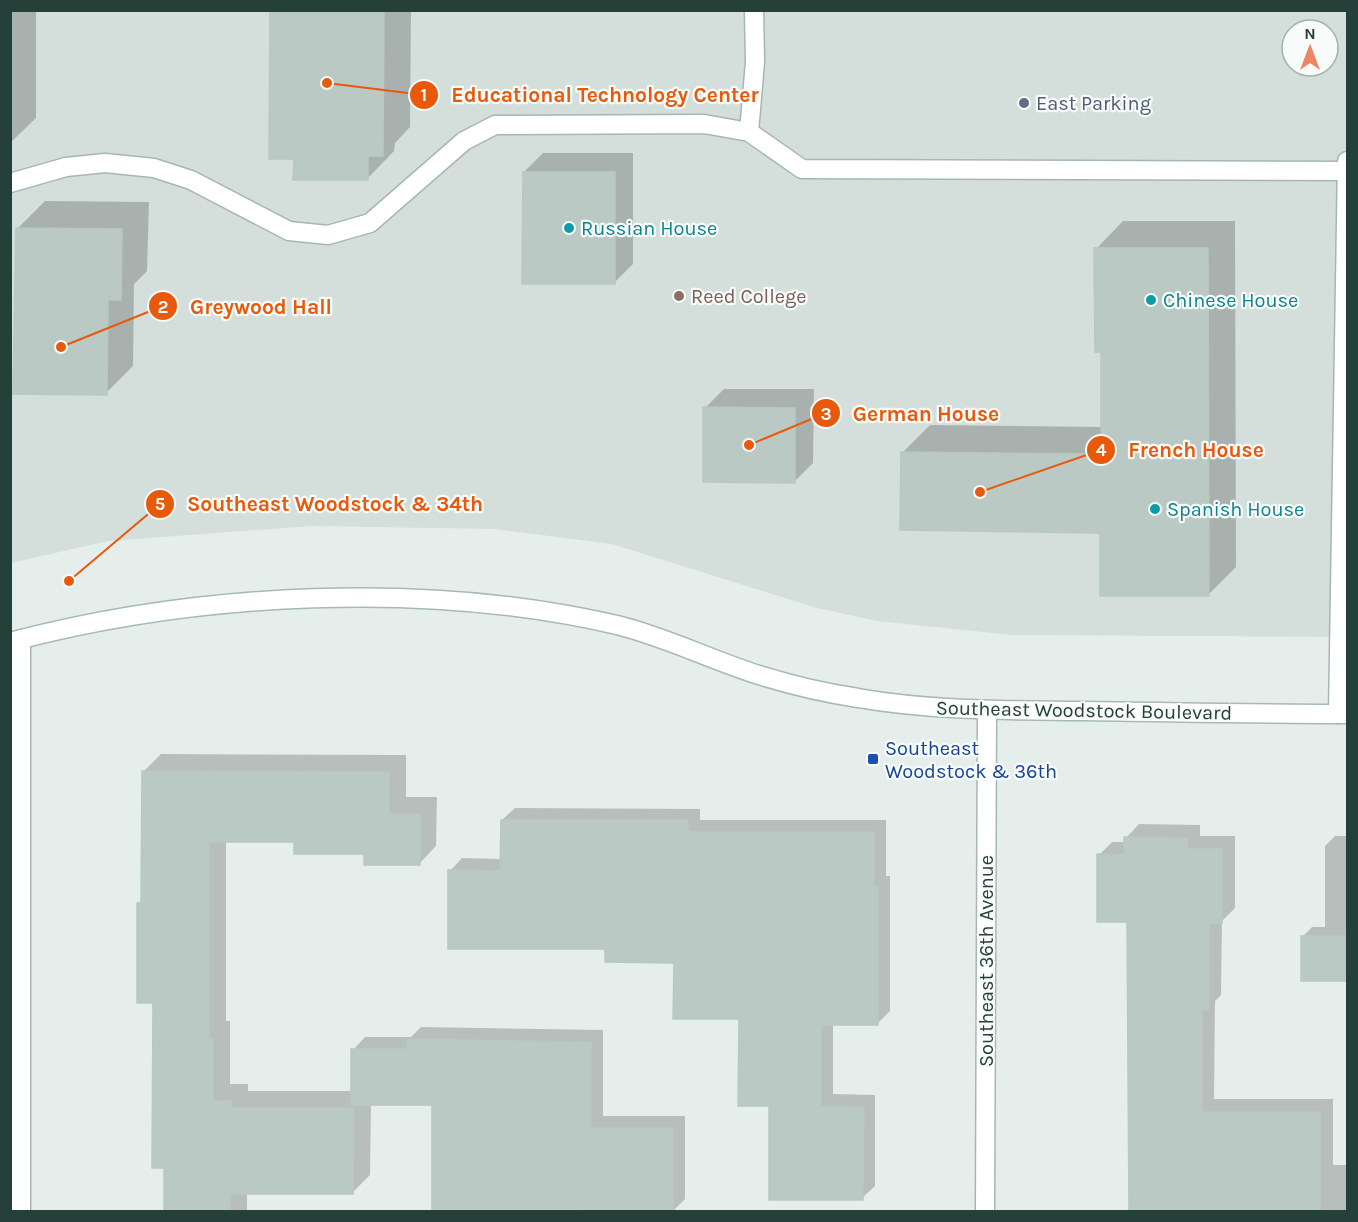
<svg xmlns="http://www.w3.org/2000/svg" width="1358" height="1222" viewBox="0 0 1358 1222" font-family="Karla,sans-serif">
	<rect width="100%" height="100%" fill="#e6eeeb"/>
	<!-- built -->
	<path fill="#d4deda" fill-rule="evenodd" d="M 10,11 L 1347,11 L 1347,637 L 1012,635 L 877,621 L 817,608 L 612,544 L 495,529 L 312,526 L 108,541 L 11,563 ZM 1292,30 L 1328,30 L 1328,66 L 1292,66 Z"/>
	<!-- shadow -->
	<g fill="#0003">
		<path d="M 10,10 L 36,10 L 36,118 L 10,143 Z"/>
		<path d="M 272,10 L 411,10 L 410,127 L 395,143 L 394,151 L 367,179 Z"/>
		<path d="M 543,153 L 633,153 L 633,264 L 614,283 L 524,172 Z"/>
		<path d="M 45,201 L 149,202 L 147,271 L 134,284 L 133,366 L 106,393 L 17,229 Z"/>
		<path d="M 1123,221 L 1235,221 L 1236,567 L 1209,594 L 1102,531 L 903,452 L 930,425 L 1102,427 L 1102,351 L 1096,249 Z"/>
		<path d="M 724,389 L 814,389 L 813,463 L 794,482 L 705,408 Z"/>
		<path d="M 161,754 L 406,755 L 406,797 L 437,797 L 436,846 L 419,864 L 296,840 L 226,840 L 226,1021 L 230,1021 L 230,1084 L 248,1084 L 248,1091 L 353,1091 L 353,1050 L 365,1037 L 411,1037 L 421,1027 L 603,1030 L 603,1116 L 685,1116 L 685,1199 L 672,1212 L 584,1207 L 434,1104 L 371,1104 L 370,1175 L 353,1192 L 247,1192 L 247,1212 L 165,1212 L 165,1167 L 154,1001 L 138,904 L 143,900 L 144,771 Z"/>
		<path d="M 515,808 L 700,809 L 700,820 L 886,820 L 886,876 L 890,876 L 890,1011 L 878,1023 L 833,1023 L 833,1094 L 875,1095 L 875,1186 L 862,1198 L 770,1105 L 740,1018 L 675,962 L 606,947 L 450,871 L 462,858 L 502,859 L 502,820 Z"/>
		<path d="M 1139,824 L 1200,825 L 1200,836 L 1235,836 L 1235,908 L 1222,921 L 1221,995 L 1215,1001 L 1214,1099 L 1333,1099 L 1333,1165 L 1348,1165 L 1348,1212 L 1130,1212 L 1129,921 L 1099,855 L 1112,842 L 1126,842 L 1126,838 Z"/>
		<path d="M 1335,836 L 1348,836 L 1348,980 L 1302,980 L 1302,937 L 1312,927 L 1325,927 L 1325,846 Z"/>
	</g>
	<!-- building -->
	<g fill="#bbc9c4" stroke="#b8c8c1" stroke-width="1.5">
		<path d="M 270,10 L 384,10 L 383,156 L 368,156 L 368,180 L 293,180 L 294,159 L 269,159 Z"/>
		<path d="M 523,172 L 615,172 L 615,284 L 522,284 Z"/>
		<path d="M 16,228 L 122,229 L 121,300 L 108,300 L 107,395 L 13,394 Z"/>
		<path d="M 1094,248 L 1208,248 L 1209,596 L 1100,596 L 1100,533 L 900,530 L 901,452 L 1101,454 L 1101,352 L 1095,352 Z"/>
		<path d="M 703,407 L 795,408 L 795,483 L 703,482 Z"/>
		<path d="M 142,771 L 389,772 L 389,814 L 420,814 L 420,865 L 364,865 L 364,854 L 294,854 L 294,842 L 209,842 L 209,1038 L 213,1038 L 213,1101 L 231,1101 L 231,1108 L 354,1108 L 353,1194 L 230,1194 L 230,1212 L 164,1212 L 164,1168 L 152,1168 L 153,1003 L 137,1003 L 137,903 L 141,903 Z"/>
		<path d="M 501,820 L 688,820 L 688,832 L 874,832 L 874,887 L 878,887 L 878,1025 L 821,1025 L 821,1106 L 864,1107 L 863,1200 L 769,1200 L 769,1106 L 738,1106 L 739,1019 L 673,1019 L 674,963 L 605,962 L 605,949 L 448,949 L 448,870 L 500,871 Z"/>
		<path d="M 1124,837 L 1188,838 L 1187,849 L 1222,849 L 1222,923 L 1209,923 L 1209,1010 L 1202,1010 L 1202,1112 L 1320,1112 L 1320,1212 L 1129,1212 L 1127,922 L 1097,922 L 1097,854 L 1124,855 Z"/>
		<rect x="1301" y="936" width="46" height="45"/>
		<path d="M 407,1039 L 591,1042 L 591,1128 L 673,1128 L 673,1212 L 582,1212 L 582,1209 L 432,1209 L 432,1105 L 351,1105 L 351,1049 L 407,1049 Z"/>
	</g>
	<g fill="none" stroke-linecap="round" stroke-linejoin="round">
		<!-- lane casing -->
		<g stroke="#a8b6b2" stroke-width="21">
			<g id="lane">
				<path d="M 749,132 L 755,62 L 754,10"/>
				<path d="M 10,183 L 66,167 L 105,163 L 154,168 L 191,180 L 289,231 L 328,235 L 370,223 L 464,141 L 495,125 L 704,124 L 749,132 L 802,169 L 1348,171"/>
				<path d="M 1338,714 L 1347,161"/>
			</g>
		</g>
		<!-- street casing -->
		<g stroke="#a8b6b2" stroke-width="21">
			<g id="street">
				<path d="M 21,639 L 21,1212"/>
				<path d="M 985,1212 L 987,711"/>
			</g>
		</g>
		<!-- secondary casing -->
		<g stroke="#a5bab2" stroke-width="21">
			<path id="secondary" d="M 10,642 C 199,592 427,581 617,625 C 666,637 711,660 759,675 C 791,685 825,693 858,698 C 932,711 1007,710 1082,711 C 1170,712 1259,714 1348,714"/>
		</g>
		<!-- lane -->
		<use href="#lane" stroke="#fff" stroke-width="18"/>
		<!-- street -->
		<use href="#street" stroke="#fff" stroke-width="18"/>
		<!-- secondary -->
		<use href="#secondary" stroke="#fff" stroke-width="18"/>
	</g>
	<!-- markers -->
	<circle fill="#5c6f8a" stroke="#f7fbf9" stroke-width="2" cx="1024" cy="103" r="6"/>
	<g fill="#0f9aa8" stroke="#f7fbf9" stroke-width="2">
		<circle cx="569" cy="228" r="6"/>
		<circle cx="1151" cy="300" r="6"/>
		<circle cx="1155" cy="509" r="6"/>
	</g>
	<circle fill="#8d6e63" stroke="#f7fbf9" stroke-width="2" cx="679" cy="296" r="6"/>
	<rect fill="#1a4fb4" stroke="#f7fbf9" stroke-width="2" x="867" y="753" width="12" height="12" rx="3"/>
	<g text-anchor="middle" stroke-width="4.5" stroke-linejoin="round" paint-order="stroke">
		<!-- service labels -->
		<g font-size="20" fill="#4e5e75" stroke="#f7fbf9" text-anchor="start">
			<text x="1036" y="110">East Parking</text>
		</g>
		<!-- culture labels -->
		<g font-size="20" fill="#0d838f" stroke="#f7fbf9" text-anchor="start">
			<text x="581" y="235">Russian House</text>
			<text x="1163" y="307">Chinese House</text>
			<text x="1167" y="516">Spanish House</text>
		</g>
		<!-- education labels -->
		<g font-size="20" fill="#785e54" stroke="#f7fbf9" text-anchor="start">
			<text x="691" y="303">Reed College</text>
		</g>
		<!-- street labels -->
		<g font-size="20" fill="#254039" stroke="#f7fbf9">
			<text transform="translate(1084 710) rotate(1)" y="7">Southeast Woodstock Boulevard</text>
			<text transform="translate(986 961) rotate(-90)" y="7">Southeast 36th Avenue</text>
		</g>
		<!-- transit labels -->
		<g font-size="20" fill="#164399" stroke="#f7fbf9" text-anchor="start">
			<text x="885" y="755">Southeast<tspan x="885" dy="23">Woodstock &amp; 36th</tspan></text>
		</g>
	</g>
	<!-- callouts -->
	<path fill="none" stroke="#e8590c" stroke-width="2" d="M327 83L424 95M61 347L163 306M749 445L826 413M980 492L1101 450M69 581L160 504"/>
	<g fill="#e8590c" stroke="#f7fbf9" stroke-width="2">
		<circle cx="327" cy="83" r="6"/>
		<circle cx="61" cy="347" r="6"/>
		<circle cx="749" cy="445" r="6"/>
		<circle cx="980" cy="492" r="6"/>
		<circle cx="69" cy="581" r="6"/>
		<circle cx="424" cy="95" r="15"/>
		<circle cx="163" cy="306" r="15"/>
		<circle cx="826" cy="413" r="15"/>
		<circle cx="1101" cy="450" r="15"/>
		<circle cx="160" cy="504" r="15"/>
	</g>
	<g font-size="18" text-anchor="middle" font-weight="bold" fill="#fff">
		<text x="424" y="101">1</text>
		<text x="163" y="313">2</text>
		<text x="826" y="420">3</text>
		<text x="1101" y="456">4</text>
		<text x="160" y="510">5</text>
	</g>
	<g font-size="21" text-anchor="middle" font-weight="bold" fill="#e8590c" stroke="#f7fbf9" stroke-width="4.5" stroke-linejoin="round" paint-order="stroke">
		<text x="605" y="102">Educational Technology Center</text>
		<text x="261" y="314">Greywood Hall</text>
		<text x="926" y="421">German House</text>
		<text x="1196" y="457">French House</text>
		<text x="335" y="511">Southeast Woodstock &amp; 34th</text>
	</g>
	<!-- border -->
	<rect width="1358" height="1222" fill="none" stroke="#254039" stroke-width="24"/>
	<!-- north arrow -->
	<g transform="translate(1310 48)"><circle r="28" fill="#f7fbf9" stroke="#a3b0ac" stroke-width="1.5"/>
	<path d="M0-4.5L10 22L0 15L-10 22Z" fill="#ee8565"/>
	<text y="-9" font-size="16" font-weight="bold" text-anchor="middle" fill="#254039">N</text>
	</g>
</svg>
